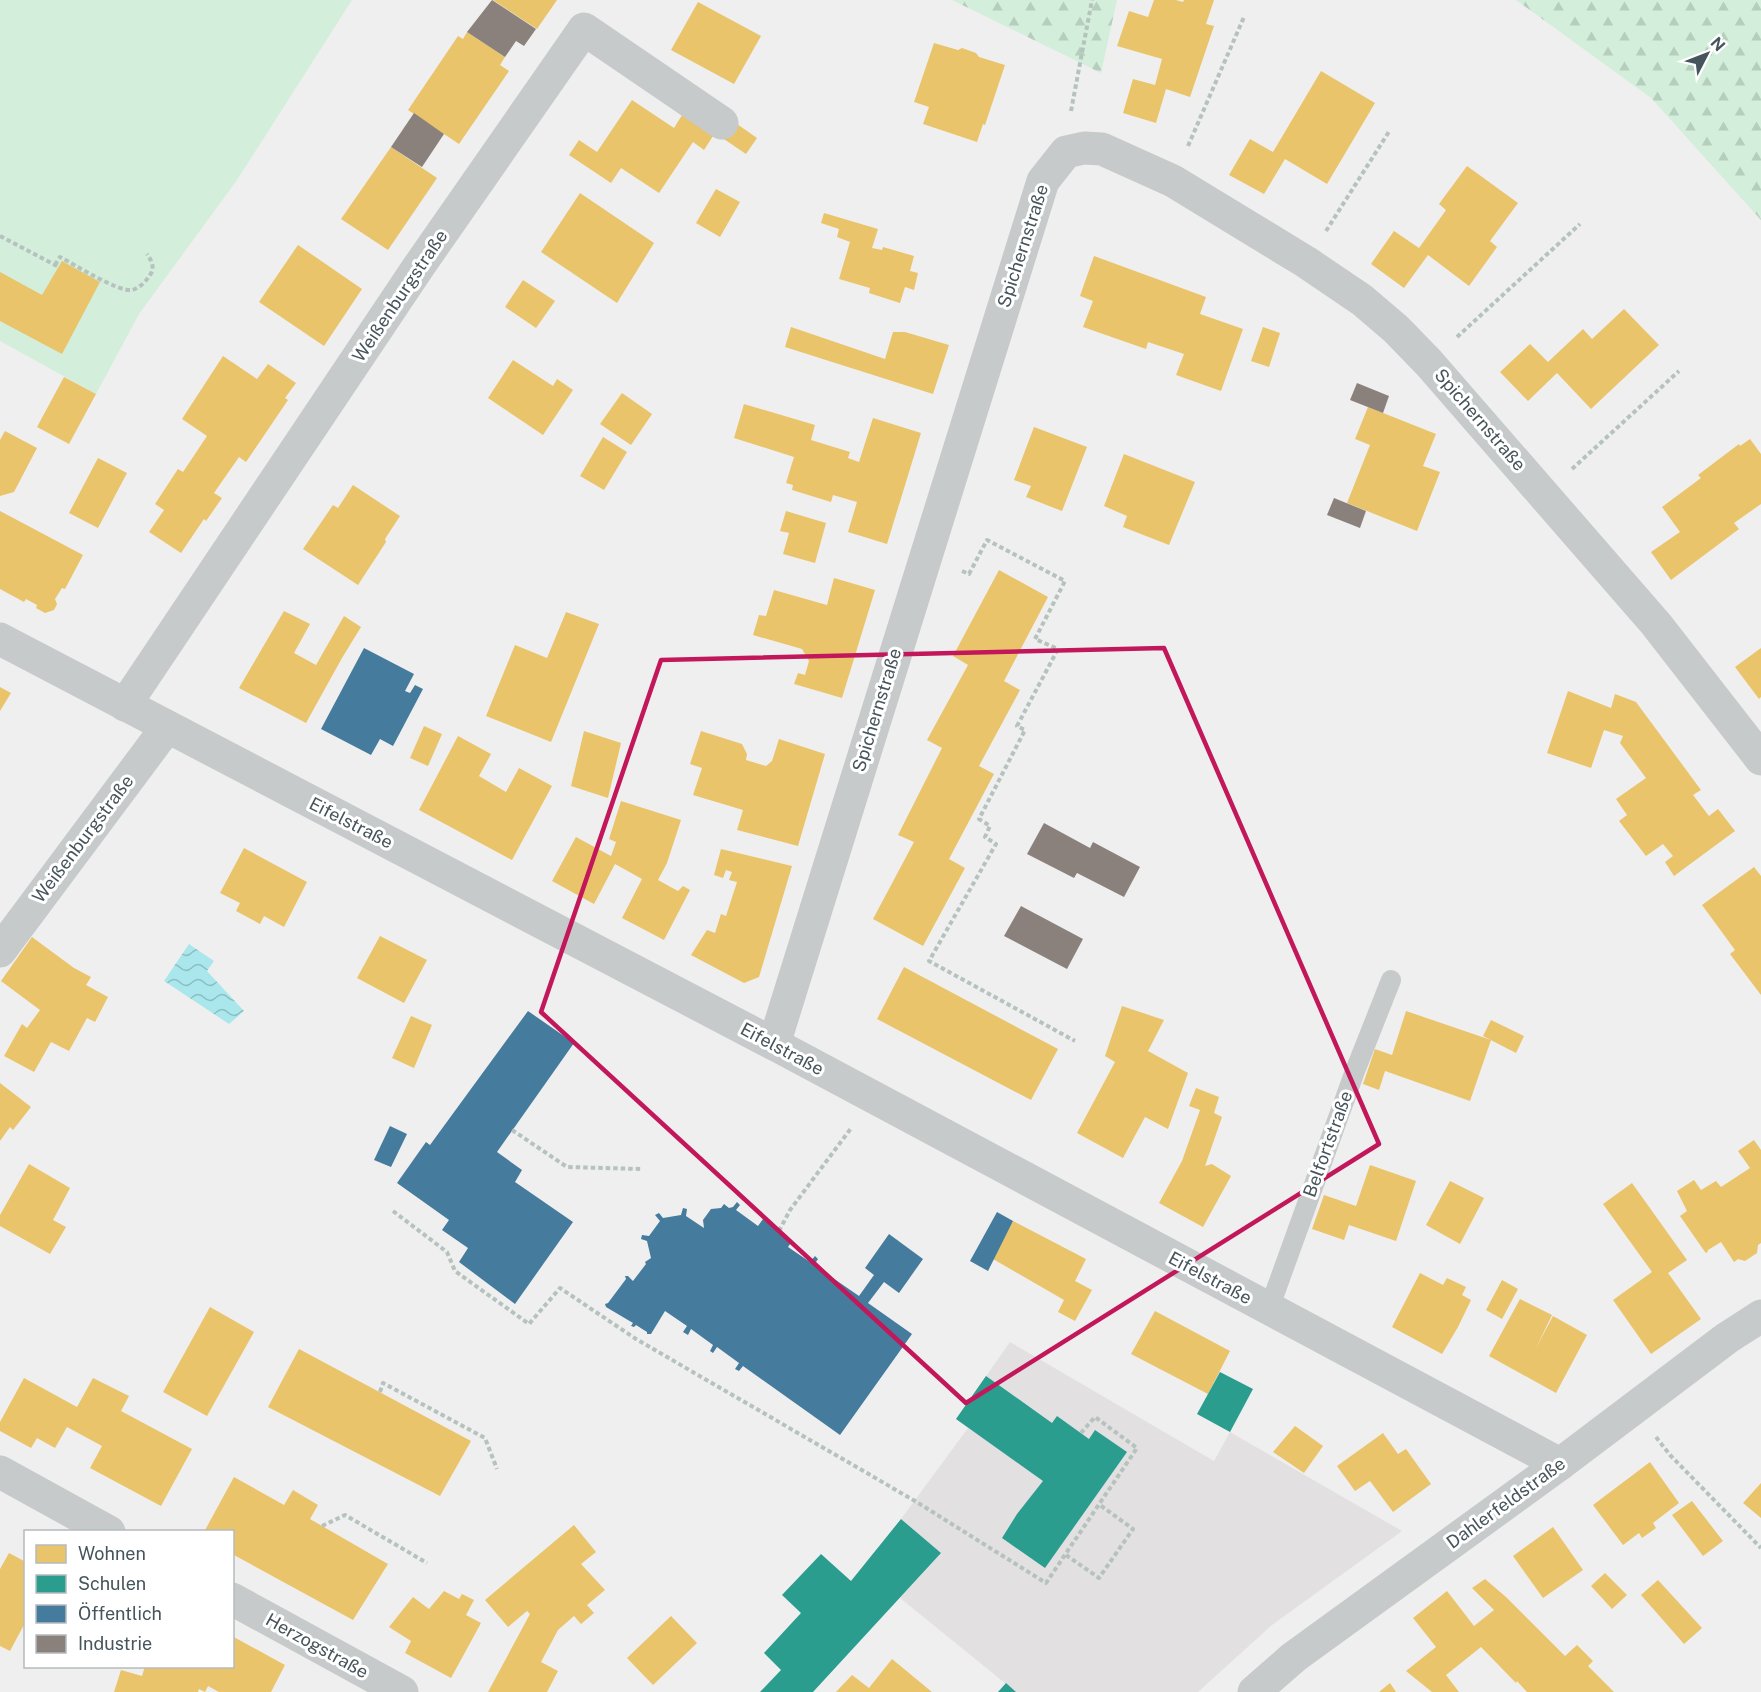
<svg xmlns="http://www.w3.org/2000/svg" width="1761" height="1692" viewBox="0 0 1761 1692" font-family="'Public Sans',sans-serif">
	<defs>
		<pattern id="forest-firs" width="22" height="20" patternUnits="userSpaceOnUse" patternTransform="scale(1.5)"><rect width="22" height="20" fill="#d3eeda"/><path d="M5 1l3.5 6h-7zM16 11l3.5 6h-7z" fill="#b6cebd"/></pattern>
		<pattern id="water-waves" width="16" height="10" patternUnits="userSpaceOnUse" patternTransform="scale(1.5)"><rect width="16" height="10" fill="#a9e7ec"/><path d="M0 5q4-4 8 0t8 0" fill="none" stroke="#8bbec2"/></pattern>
	</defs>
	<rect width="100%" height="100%" fill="#f0efef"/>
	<!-- education -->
	<path fill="#e2e0e1" d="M 1010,1342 L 1214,1461 L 1230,1432 L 1402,1531 L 1272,1625 L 1198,1692 L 1016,1692 L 900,1598 L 941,1553 L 901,1519 L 968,1428 L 956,1419 Z"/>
	<!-- forest -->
	<g fill="url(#forest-firs)">
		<path d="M 952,0 L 1117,0 L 1101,73 Z"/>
		<path d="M 1516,0 L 1761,0 L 1761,220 L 1651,98 Z"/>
	</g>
	<!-- park -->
	<path fill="#d3eeda" d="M 0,0 L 352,0 L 237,180 L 139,314 L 96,394 L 0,341 Z"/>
	<!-- water -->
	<path fill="url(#water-waves)" d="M 189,944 L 214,961 L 207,971 L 244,1011 L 229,1024 L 164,981 Z"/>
	<!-- homes -->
	<g fill="#e9c46a">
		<path d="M 493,0 L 557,0 L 537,29 Z"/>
		<path d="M 1154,0 L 1176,0 L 1183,2 L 1184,0 L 1214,0 L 1206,24 L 1214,26 L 1190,97 L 1166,89 L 1156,123 L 1123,113 L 1133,79 L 1155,85 L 1162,59 L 1117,46 L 1129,11 L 1148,17 Z"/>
		<path d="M 698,2 L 761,36 L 734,84 L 671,50 Z"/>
		<path d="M 467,32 L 505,57 L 500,65 L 509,71 L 459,144 L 408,110 L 458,36 L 463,39 Z"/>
		<path d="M 934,43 L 958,50 L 962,48 L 976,53 L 979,57 L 1005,65 L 985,125 L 983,124 L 977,142 L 923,124 L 929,107 L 914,102 Z"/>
		<path d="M 1321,71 L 1375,103 L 1327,184 L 1285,159 L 1264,194 L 1229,175 L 1250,139 L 1273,152 Z"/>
		<path d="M 632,100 L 674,128 L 684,112 L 715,133 L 704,150 L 693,142 L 659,193 L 621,168 L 611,183 L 569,155 L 579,140 L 597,152 Z"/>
		<path d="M 727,117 L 757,138 L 746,154 L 715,133 Z"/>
		<path d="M 391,147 L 437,178 L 388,250 L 341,219 Z"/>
		<path d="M 1467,166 L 1518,203 L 1490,241 L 1497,247 L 1469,286 L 1428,255 L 1404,288 L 1371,264 L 1394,231 L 1419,248 L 1446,210 L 1439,204 Z"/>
		<path d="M 716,189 L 740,202 L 720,237 L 696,223 Z"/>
		<path d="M 580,193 L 654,243 L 617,303 L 541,252 Z"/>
		<path d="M 824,213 L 878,229 L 872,248 L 882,250 L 883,247 L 914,256 L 910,271 L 918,273 L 914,290 L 905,287 L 900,303 L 869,293 L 870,288 L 839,279 L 850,242 L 837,237 L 839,229 L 821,223 Z"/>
		<path d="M 298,245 L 362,289 L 324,346 L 259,302 Z"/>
		<path d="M 1094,256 L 1206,297 L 1200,314 L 1243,329 L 1221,391 L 1176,375 L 1184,354 L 1148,342 L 1146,349 L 1083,327 L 1093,301 L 1080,296 Z"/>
		<path d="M 62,261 L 100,282 L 62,354 L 0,321 L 0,272 L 42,295 Z"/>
		<path d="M 523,280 L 555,301 L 536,328 L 505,307 Z"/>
		<path d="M 1624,309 L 1659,345 L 1591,409 L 1557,373 L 1528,401 L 1500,372 L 1530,344 L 1548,362 L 1583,329 L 1592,339 Z"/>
		<path d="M 791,327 L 885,359 L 893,332 L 905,332 L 949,345 L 933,394 L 785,347 Z"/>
		<path d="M 1263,327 L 1280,333 L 1269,367 L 1251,361 Z"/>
		<path d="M 223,356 L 257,379 L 268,364 L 296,383 L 285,398 L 288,400 L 246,462 L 239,457 L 214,493 L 222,498 L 206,521 L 204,519 L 181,553 L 149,532 L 164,510 L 155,504 L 178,469 L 183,472 L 207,436 L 182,419 Z"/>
		<path d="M 513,360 L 553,386 L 557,379 L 573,390 L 543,435 L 488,398 Z"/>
		<path d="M 64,377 L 96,394 L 69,444 L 37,427 Z"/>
		<path d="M 622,393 L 652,414 L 631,445 L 600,424 Z"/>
		<path d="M 744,404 L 815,425 L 811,440 L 850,452 L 848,458 L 859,462 L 873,418 L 921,433 L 887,544 L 848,532 L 857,502 L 833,495 L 831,502 L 792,490 L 793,485 L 786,483 L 794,457 L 734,438 Z"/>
		<path d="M 1368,407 L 1436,434 L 1423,466 L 1440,472 L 1417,531 L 1347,503 L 1370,445 L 1355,439 Z"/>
		<path d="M 1034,427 L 1087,447 L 1062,511 L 1026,497 L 1031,486 L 1014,480 Z"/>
		<path d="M 5,431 L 37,448 L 14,492 L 0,496 L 0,440 Z"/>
		<path d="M 603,437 L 627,452 L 604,490 L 580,476 Z"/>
		<path d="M 1750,439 L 1761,454 L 1761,504 L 1734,523 L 1739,529 L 1671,580 L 1651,552 L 1680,532 L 1662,507 L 1701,478 L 1698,475 L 1739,444 L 1740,446 Z"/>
		<path d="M 1124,454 L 1195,482 L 1169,545 L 1123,527 L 1127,516 L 1104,506 Z"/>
		<path d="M 98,458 L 127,473 L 98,528 L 69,513 Z"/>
		<path d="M 353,485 L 400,516 L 385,539 L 386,542 L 358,585 L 303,549 L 333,505 L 338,508 Z"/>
		<path d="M 0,511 L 83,555 L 65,589 L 62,588 L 55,599 L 57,604 L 54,610 L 45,613 L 36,608 L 37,605 L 26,599 L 24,602 L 0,589 Z"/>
		<path d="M 786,511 L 826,523 L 815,563 L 783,554 L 789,533 L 780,531 Z"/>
		<path d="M 999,570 L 1048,597 L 1004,681 L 1020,690 L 979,766 L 994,774 L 949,859 L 965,868 L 923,946 L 873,919 L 914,842 L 898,835 L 942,748 L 927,740 L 968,665 L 953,656 Z"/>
		<path d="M 834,578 L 875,590 L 842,698 L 794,684 L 798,673 L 805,675 L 809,661 L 802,649 L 753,635 L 759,615 L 766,616 L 774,590 L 827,605 Z"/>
		<path d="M 284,611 L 310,624 L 294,653 L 316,665 L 344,616 L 361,627 L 342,658 L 306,723 L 239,688 Z"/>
		<path d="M 566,612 L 599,624 L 551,742 L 486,716 L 515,645 L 547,658 Z"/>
		<path d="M 1761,648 L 1761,697 L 1759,699 L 1735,667 Z"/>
		<path d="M 0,687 L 11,693 L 0,711 Z"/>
		<path d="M 1568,691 L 1611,708 L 1615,694 L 1636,702 L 1701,790 L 1693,795 L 1709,816 L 1718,809 L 1735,831 L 1674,876 L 1665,862 L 1673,856 L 1663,844 L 1646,856 L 1619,821 L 1627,815 L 1616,799 L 1646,778 L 1620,743 L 1623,736 L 1604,730 L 1591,768 L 1547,753 Z"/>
		<path d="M 424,726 L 442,734 L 428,766 L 410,758 Z"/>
		<path d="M 584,731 L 621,743 L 608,798 L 571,786 Z"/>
		<path d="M 701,731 L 742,744 L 747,754 L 746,760 L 766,766 L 772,761 L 779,739 L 825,754 L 798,846 L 737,830 L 743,810 L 693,795 L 702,768 L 690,764 Z"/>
		<path d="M 458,736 L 491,754 L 479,776 L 506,792 L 519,768 L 552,786 L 512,860 L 419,810 Z"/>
		<path d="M 621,801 L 681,820 L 667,863 L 658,880 L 678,891 L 683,886 L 690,890 L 664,940 L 622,918 L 642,879 L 615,864 L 594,904 L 552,881 L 576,837 L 611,856 L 616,842 L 609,839 Z"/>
		<path d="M 244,848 L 307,882 L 284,927 L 264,916 L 260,924 L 236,911 L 240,903 L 220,893 Z"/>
		<path d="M 721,849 L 792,866 L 759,977 L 744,983 L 691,955 L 707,930 L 715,933 L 721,914 L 726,916 L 737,882 L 729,880 L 732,872 L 726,870 L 723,878 L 714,875 Z"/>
		<path d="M 1754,867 L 1761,876 L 1761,995 L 1730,954 L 1735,950 L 1702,905 Z"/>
		<path d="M 380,936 L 427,960 L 404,1003 L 357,978 Z"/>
		<path d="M 32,937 L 74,968 L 91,977 L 86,985 L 108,997 L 95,1022 L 87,1018 L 69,1051 L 51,1042 L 34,1072 L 4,1056 L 22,1024 L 27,1028 L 40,1010 L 1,981 Z"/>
		<path d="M 904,967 L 1058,1049 L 1031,1100 L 877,1019 Z"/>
		<path d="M 1122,1006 L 1164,1020 L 1148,1051 L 1188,1073 L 1168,1129 L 1145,1117 L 1123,1158 L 1077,1133 L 1115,1062 L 1105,1056 Z"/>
		<path d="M 1406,1011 L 1491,1040 L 1470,1101 L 1385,1071 L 1379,1090 L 1363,1084 L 1375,1049 L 1392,1055 Z"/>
		<path d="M 411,1016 L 432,1025 L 414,1068 L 392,1058 Z"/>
		<path d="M 1491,1020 L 1524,1036 L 1516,1053 L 1483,1036 Z"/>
		<path d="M 0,1083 L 31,1107 L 13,1130 L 10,1127 L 0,1141 Z"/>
		<path d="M 1196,1088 L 1219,1097 L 1214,1113 L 1222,1117 L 1205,1166 L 1212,1164 L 1231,1176 L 1203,1227 L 1159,1203 L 1182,1161 L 1200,1110 L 1189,1106 Z"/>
		<path d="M 1754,1140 L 1761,1150 L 1761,1243 L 1758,1245 L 1757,1253 L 1745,1261 L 1738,1259 L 1734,1262 L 1721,1242 L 1708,1250 L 1707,1253 L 1705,1252 L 1680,1216 L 1687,1211 L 1677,1191 L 1694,1180 L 1701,1190 L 1716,1181 L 1721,1187 L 1750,1168 L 1738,1151 Z"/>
		<path d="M 29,1164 L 70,1188 L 53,1220 L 66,1227 L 50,1254 L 0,1226 L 0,1215 Z"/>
		<path d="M 1370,1165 L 1416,1181 L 1396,1241 L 1349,1225 L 1344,1240 L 1312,1229 L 1324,1195 L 1356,1206 Z"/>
		<path d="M 1450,1181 L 1484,1198 L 1460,1244 L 1426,1225 Z"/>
		<path d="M 1632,1183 L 1687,1260 L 1668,1273 L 1701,1319 L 1651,1354 L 1613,1300 L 1652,1272 L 1603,1204 Z"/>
		<path d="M 1013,1221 L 1086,1259 L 1075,1281 L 1092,1290 L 1075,1321 L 1058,1312 L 1064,1300 L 993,1259 Z"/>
		<path d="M 1420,1273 L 1443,1285 L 1447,1278 L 1466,1287 L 1462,1295 L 1471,1300 L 1458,1327 L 1442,1354 L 1392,1327 Z"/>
		<path d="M 1502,1280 L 1518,1289 L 1502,1319 L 1486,1310 Z"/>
		<path d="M 1520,1299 L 1552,1315 L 1536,1348 L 1553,1316 L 1587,1335 L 1556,1393 L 1489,1356 Z"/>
		<path d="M 210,1307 L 254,1332 L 207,1416 L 163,1392 Z"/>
		<path d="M 1155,1311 L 1230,1351 L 1208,1394 L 1131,1354 Z"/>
		<path d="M 299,1349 L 471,1441 L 440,1496 L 268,1407 Z"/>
		<path d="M 24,1378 L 77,1407 L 93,1378 L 129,1396 L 121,1411 L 192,1449 L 161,1506 L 90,1468 L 102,1446 L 67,1427 L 55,1448 L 37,1438 L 31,1448 L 0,1431 L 0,1422 Z"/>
		<path d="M 1295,1426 L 1323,1446 L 1304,1473 L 1273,1452 Z"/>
		<path d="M 1383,1433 L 1398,1454 L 1406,1449 L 1431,1484 L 1393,1512 L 1370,1481 L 1355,1491 L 1337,1466 Z"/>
		<path d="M 1650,1462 L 1679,1503 L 1653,1523 L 1656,1528 L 1642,1538 L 1639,1533 L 1623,1545 L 1593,1505 Z"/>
		<path d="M 234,1477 L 284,1505 L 293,1490 L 318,1505 L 310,1519 L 388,1564 L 353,1620 L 232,1554 L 232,1532 L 204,1532 Z"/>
		<path d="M 1761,1483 L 1761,1518 L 1743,1503 Z"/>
		<path d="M 1692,1501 L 1723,1541 L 1703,1556 L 1672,1515 Z"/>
		<path d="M 574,1525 L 596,1552 L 581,1564 L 605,1590 L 587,1605 L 594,1613 L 581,1624 L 574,1616 L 558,1630 L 541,1662 L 558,1671 L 547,1692 L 488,1692 L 530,1614 L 527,1611 L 508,1627 L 485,1600 Z"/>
		<path d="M 1553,1527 L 1583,1570 L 1543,1598 L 1513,1556 Z"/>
		<path d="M 9,1553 L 26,1562 L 26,1621 L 10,1651 L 0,1646 L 0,1569 Z"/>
		<path d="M 1605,1573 L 1627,1595 L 1612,1609 L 1591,1586 Z"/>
		<path d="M 1485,1579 L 1506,1597 L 1565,1656 L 1577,1645 L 1593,1661 L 1588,1666 L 1614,1692 L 1527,1692 L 1517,1681 L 1516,1683 L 1481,1647 L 1446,1675 L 1459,1692 L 1432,1692 L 1406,1671 L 1436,1647 L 1413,1618 L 1447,1591 L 1474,1626 L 1494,1610 L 1472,1588 Z"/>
		<path d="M 1658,1580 L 1702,1628 L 1684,1644 L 1641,1595 Z"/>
		<path d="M 444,1591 L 459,1599 L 462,1594 L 474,1600 L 466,1615 L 481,1623 L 451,1678 L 405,1653 L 411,1641 L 389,1627 L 413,1597 L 429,1609 Z"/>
		<path d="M 671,1616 L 697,1643 L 653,1685 L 627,1658 Z"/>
		<path d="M 232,1636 L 285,1665 L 271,1692 L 219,1692 L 208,1686 L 205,1692 L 199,1689 L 198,1692 L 114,1692 L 121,1670 L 142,1676 L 145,1666 L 232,1666 Z"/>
		<path d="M 892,1659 L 932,1692 L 836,1692 L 852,1675 L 869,1688 Z"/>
		<path d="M 1390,1683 L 1396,1692 L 1379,1692 Z"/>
	</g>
	<!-- schools -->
	<g fill="#2a9d8f">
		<path d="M 1220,1372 L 1253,1389 L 1230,1432 L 1197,1414 Z"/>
		<path d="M 986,1376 L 1052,1423 L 1057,1416 L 1089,1439 L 1095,1430 L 1127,1452 L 1045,1568 L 1002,1538 L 1017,1514 L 1043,1481 L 956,1419 Z"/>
		<path d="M 901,1519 L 941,1553 L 813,1692 L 760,1692 L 781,1670 L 764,1653 L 801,1613 L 782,1595 L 821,1554 L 851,1581 Z"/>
		<path d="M 1006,1683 L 1016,1692 L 998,1692 Z"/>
	</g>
	<!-- public -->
	<g fill="#457b9d">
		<path d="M 364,648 L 414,674 L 405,691 L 410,693 L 415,685 L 423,689 L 393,746 L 380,739 L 371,755 L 321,729 Z"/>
		<path d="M 528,1011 L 574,1043 L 497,1152 L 522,1170 L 515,1182 L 573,1222 L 515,1304 L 459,1262 L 468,1248 L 442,1230 L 449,1220 L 397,1183 L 426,1142 L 430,1145 Z"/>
		<path d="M 390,1126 L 407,1134 L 391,1167 L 374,1160 Z"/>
		<path d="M 737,1202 L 740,1205 L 736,1210 L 758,1226 L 763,1219 L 792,1241 L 788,1247 L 810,1262 L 815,1256 L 818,1259 L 814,1265 L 859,1296 L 874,1275 L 865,1268 L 889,1234 L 923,1259 L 899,1293 L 884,1282 L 868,1303 L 912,1334 L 840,1435 L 743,1366 L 739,1371 L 735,1369 L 739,1363 L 717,1347 L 713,1353 L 710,1351 L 713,1345 L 691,1329 L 688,1335 L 683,1332 L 687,1326 L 665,1311 L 651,1334 L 647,1334 L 647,1332 L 636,1325 L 634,1327 L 631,1326 L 633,1323 L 606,1307 L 605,1304 L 608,1303 L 626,1279 L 625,1276 L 628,1276 L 633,1281 L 646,1264 L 645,1262 L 651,1258 L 647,1241 L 641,1239 L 642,1235 L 649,1236 L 660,1221 L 655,1215 L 659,1213 L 663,1218 L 681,1215 L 683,1208 L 687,1209 L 686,1216 L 704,1228 L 703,1220 L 711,1209 L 721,1208 L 724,1204 L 729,1208 L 733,1207 Z"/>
		<path d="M 997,1212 L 1013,1221 L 988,1271 L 970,1261 Z"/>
	</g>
	<!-- industry -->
	<g fill="#8a817c">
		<path d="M 492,0 L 536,29 L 524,46 L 516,41 L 505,57 L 467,32 Z"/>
		<path d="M 414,113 L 444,134 L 422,167 L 391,147 Z"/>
		<path d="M 1357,383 L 1389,396 L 1383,413 L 1350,400 Z"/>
		<path d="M 1334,498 L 1366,511 L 1360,528 L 1327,515 Z"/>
		<path d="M 1044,823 L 1090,848 L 1093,842 L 1140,867 L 1124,897 L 1077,873 L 1074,878 L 1027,854 Z"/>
		<path d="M 1021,906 L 1083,939 L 1067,969 L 1004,936 Z"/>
	</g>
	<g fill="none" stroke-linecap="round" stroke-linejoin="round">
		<!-- path -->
		<g stroke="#b5c2bd" stroke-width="4" stroke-dasharray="4.5 3" stroke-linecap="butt">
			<path d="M 1071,111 L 1092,0"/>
			<path d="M 1188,146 L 1244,17"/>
			<path d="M 1326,231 L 1390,130"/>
			<path d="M 0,236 L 59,267"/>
			<path d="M 55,265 L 60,257 C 75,265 118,292 132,290 C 140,288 146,281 150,275 C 155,268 152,261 147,254"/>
			<path d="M 1457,337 L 1580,224"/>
			<path d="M 1572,469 L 1679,371"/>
			<path d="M 962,571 L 969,574 L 987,540 L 1065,581 L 1035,639 L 1058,649 L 1017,726 L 1025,730 L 979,819 L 990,826 L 985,837 L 996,844 L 929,961 L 1075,1041"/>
			<path d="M 512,1130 L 567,1167 L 642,1169"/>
			<path d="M 393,1211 L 447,1252 L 455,1271 L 529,1324 L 560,1288 L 636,1339 L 915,1501 L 1046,1583 L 1137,1448 L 1095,1417 L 1081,1433"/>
			<path d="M 779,1231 L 790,1210 L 852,1127"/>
			<path d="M 380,1392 L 383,1383 L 485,1438 L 497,1469"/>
			<path d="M 1656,1437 L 1670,1455 L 1761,1548"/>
			<path d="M 322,1526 L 345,1515 L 427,1563"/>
			<path d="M 1066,1555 L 1099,1578 L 1133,1529 L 1100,1505"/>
		</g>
		<!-- service -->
		<path stroke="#c6cacb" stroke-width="20" d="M 1269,1309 L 1355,1071 L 1391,980"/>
		<!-- minor -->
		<g stroke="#c6cacb" stroke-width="33">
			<path d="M 0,639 L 774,1044 L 1560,1464"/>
			<path d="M 125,705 L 419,266 L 584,29 L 722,123"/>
			<path d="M 0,951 L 167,727"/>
			<path d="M 774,1044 L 1043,181 L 1066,152 L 1084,148 L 1102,149 L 1173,181 L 1306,262 L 1362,300 L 1396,329 L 1429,363 L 1656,624 L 1761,759"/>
			<path d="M 0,1472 L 109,1532"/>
			<path d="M 232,1599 L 402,1692"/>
			<path d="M 1254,1692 L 1294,1657 L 1560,1464 L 1727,1338 L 1761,1316"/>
		</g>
	</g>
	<!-- marked area -->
	<path fill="none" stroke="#c2185b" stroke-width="4.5" stroke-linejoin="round" d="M 1164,648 L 1379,1144 L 966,1403 L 541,1012 L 661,660 Z"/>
	<g text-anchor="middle" stroke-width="6" stroke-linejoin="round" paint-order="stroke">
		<!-- street labels -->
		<g font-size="18" fill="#46545b" stroke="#fff">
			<text transform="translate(1023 246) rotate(-72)" y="6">Spichernstraße</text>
			<text transform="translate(400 296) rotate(-56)" y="6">Weißenburgstraße</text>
			<text transform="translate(1480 420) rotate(49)" y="6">Spichernstraße</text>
			<text transform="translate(877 710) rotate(-73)" y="6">Spichernstraße</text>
			<text transform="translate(351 823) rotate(27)" y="6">Eifelstraße</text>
			<text transform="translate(83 839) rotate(-53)" y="6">Weißenburgstraße</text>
			<text transform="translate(782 1049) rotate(28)" y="6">Eifelstraße</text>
			<text transform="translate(1328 1144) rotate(-70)" y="6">Belfortstraße</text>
			<text transform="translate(1210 1278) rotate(28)" y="6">Eifelstraße</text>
			<text transform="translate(1506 1503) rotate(-36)" y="6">Dahlerfeldstraße</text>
			<text transform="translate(317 1646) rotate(29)" y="6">Herzogstraße</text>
		</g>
	</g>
	<!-- legend -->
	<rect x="24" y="1530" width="210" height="138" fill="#ffffff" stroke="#b5bbbd" stroke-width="1.5"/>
	<rect x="36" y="1545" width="30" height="18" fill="#e9c46a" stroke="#b5bbbd" stroke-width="1.5"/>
	<text x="78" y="1560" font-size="18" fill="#46545b">Wohnen</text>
	<rect x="36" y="1575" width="30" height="18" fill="#2a9d8f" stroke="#b5bbbd" stroke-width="1.5"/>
	<text x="78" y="1590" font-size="18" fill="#46545b">Schulen</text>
	<rect x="36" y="1605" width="30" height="18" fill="#457b9d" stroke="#b5bbbd" stroke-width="1.5"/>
	<text x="78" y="1620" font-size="18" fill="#46545b">Öffentlich</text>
	<rect x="36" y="1635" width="30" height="18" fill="#8a817c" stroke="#b5bbbd" stroke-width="1.5"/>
	<text x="78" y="1650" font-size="18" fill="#46545b">Industrie</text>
	<!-- north arrow -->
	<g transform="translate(1707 54) rotate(48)" stroke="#ffffff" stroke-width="4.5" paint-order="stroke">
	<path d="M0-4.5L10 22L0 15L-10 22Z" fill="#46545b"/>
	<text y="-9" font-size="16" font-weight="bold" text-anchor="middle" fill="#46545b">N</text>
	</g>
</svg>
